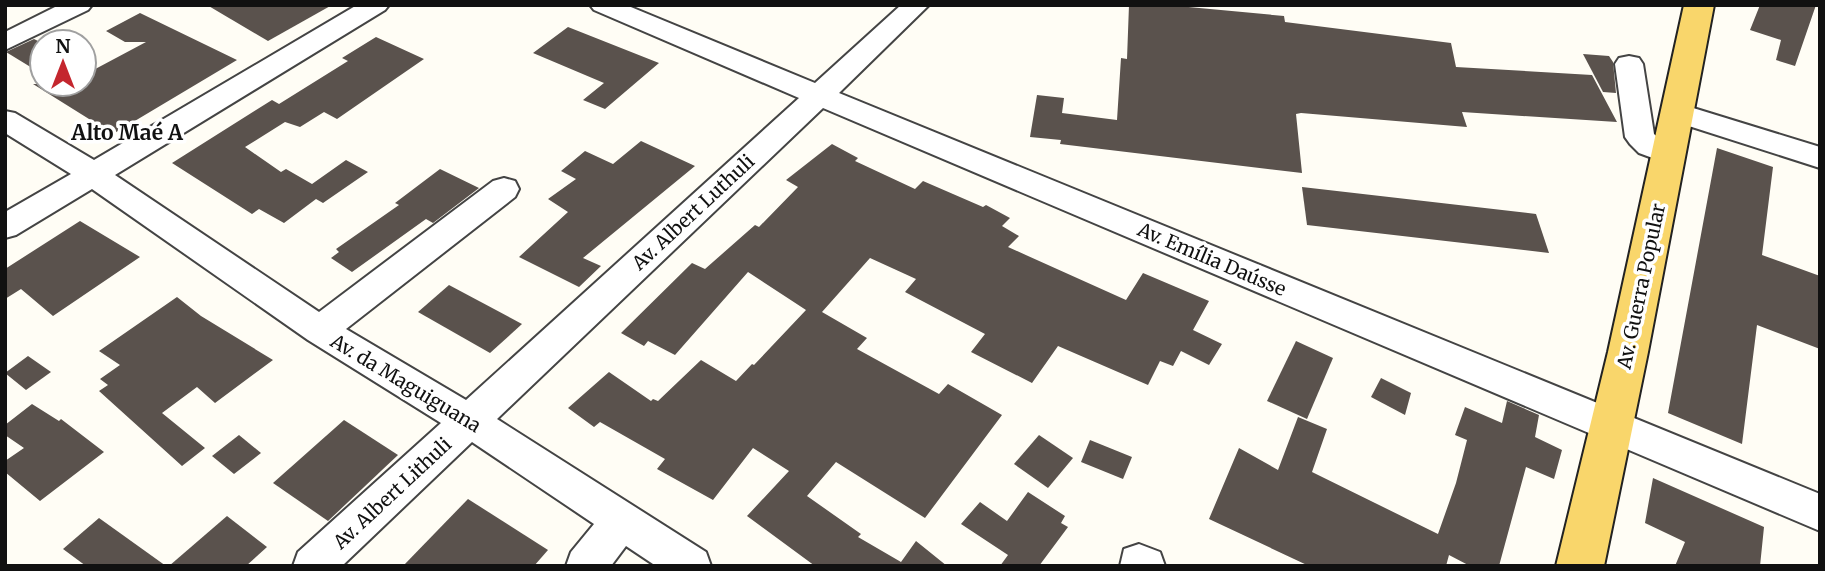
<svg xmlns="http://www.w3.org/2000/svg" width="1825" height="571" viewBox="0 0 1825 571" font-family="Merriweather,serif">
	<rect width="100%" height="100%" fill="#fffdf5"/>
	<!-- building -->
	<g fill="#5a524d">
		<path d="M 207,5 L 332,5 L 268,41 Z"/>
		<path d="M 1129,5 L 1167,5 L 1284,16 L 1285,22 L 1451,43 L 1456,67 L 1592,75 L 1617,122 L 1462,112 L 1467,127 L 1301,113 L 1296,114 L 1302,173 L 1060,144 L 1061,140 L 1030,137 L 1037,95 L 1064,98 L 1062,113 L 1117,120 L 1121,58 L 1127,59 Z"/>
		<path d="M 1760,5 L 1816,5 L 1795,66 L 1776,60 L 1781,40 L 1750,30 Z"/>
		<path d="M 140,13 L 237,60 L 113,134 L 33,84 L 84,84 L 84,75 L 146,42 L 125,42 L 106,31 Z"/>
		<path d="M 568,27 L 659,63 L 605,109 L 583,100 L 604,83 L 533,53 Z"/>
		<path d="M 376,37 L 424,59 L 337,119 L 324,112 L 300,127 L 285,122 L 245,147 L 281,172 L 286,169 L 312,184 L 346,160 L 368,172 L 323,203 L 316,199 L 284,223 L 259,209 L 252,214 L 172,163 L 272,100 L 279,104 L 348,61 L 342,58 Z"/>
		<path d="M 34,39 L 42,43 L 42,74 L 6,52 Z"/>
		<path d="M 1583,54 L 1609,56 L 1613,62 L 1616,93 L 1603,92 Z"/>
		<path d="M 641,141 L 695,166 L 583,258 L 601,266 L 579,287 L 519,257 L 568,212 L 548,199 L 576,179 L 561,171 L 585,151 L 613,164 Z"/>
		<path d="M 832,144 L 858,158 L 855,161 L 915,189 L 923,181 L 983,207 L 986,205 L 1010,218 L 1002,226 L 1019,236 L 1008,247 L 1126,300 L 1143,273 L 1209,301 L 1193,330 L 1222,344 L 1209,365 L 1181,351 L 1173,366 L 1160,361 L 1148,385 L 1058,346 L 1032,383 L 971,352 L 985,334 L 905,292 L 916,279 L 870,258 L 822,312 L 867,338 L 857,349 L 939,394 L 948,384 L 1002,415 L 925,518 L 836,462 L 807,496 L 861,534 L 858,537 L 901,562 L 916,541 L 947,566 L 815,566 L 747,516 L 789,471 L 753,448 L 713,500 L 657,469 L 665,459 L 600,422 L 594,427 L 568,408 L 609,372 L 651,401 L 653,399 L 658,401 L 701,360 L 736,381 L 752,364 L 754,365 L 806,310 L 748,272 L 675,355 L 648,341 L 644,346 L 621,333 L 692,263 L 705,269 L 755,225 L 759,227 L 798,187 L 786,180 Z"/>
		<path d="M 1717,148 L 1773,167 L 1762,255 L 1820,276 L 1820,349 L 1757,325 L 1742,444 L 1668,413 Z"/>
		<path d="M 440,169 L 479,188 L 433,223 L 426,219 L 352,272 L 331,258 L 339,252 L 336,249 L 399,205 L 395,203 Z"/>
		<path d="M 1302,187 L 1536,214 L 1549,253 L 1307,225 Z"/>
		<path d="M 80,221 L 140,257 L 53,316 L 21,289 L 5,299 L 5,269 Z"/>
		<path d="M 449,285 L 522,324 L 490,353 L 418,312 Z"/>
		<path d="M 177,297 L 201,316 L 273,360 L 215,403 L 197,387 L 162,413 L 205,448 L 182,466 L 99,391 L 108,385 L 100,379 L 120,365 L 99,351 Z"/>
		<path d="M 1296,341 L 1333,358 L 1307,419 L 1267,401 Z"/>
		<path d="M 28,356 L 51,372 L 26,390 L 5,373 Z"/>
		<path d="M 1381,378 L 1411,393 L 1405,415 L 1371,397 Z"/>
		<path d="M 1507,401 L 1539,415 L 1535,437 L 1562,450 L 1554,479 L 1526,467 L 1499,566 L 1470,566 L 1449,555 L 1446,566 L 1309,566 L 1209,519 L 1239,448 L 1278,470 L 1298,417 L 1327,429 L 1312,472 L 1438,534 L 1456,483 L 1467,440 L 1455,435 L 1465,407 L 1502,423 Z"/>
		<path d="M 32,404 L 59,421 L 61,419 L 104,452 L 40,501 L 5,472 L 5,461 L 24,448 L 5,435 L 5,425 Z"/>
		<path d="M 344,420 L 398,455 L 328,521 L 273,483 Z"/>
		<path d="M 239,435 L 261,453 L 234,474 L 212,456 Z"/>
		<path d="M 1039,435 L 1073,458 L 1048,488 L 1014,464 Z"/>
		<path d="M 1090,440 L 1132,457 L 1123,479 L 1081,462 Z"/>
		<path d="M 1653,478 L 1764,527 L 1760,566 L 1675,566 L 1685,542 L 1645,523 Z"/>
		<path d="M 1028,492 L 1065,516 L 1061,523 L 1068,527 L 1039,566 L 1000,566 L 1008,555 L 961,524 L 980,502 L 1007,521 Z"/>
		<path d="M 468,499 L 548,550 L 534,566 L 403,566 Z"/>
		<path d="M 227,516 L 267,547 L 246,566 L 169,566 Z"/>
		<path d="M 99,518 L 166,566 L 86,566 L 63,549 Z"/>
	</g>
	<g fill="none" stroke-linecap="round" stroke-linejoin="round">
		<!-- minor casing -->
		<g stroke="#444" stroke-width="4">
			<g id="minor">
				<path d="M 59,5 L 92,5 L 88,10 L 5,50 L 5,32 Z"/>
				<path d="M 357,5 L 389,5 L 385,10 L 115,175 L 319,312 L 493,181 L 504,178 L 515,181 L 519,189 L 515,197 L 346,329 L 466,400 L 799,98 L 594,10 L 590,5 L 626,5 L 815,83 L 901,5 L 929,5 L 839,93 L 1820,494 L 1820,531 L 823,108 L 497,419 L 706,552 L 711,566 L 656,566 L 626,546 L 611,566 L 566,566 L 571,552 L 594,524 L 472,442 L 342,566 L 293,566 L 298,552 L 441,423 L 308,340 L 92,189 L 16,235 L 5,238 L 5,212 L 71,174 L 5,133 L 5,111 L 15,113 L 94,160 Z"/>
				<path d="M 1629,56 L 1639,58 L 1643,64 L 1654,134 C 1663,143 1676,142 1683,153 L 1678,160 L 1668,163 L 1658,160 L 1639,153 L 1630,144 L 1625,137 L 1615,64 L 1619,58 Z"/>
				<path d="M 1677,103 L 1820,147 L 1820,168 L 1667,119 L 1663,112 L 1667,105 Z"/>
				<path d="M 1139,544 L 1160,552 L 1165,566 L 1120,566 L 1124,549 Z"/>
			</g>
		</g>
		<!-- major casing -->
		<g stroke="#222" stroke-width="4">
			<path id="major" d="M 1684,5 L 1714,5 L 1648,352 L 1604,566 L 1556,566 L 1608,352 Z"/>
		</g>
		<!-- minor -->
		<use href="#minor" fill="#fff" fill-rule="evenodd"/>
		<!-- major -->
		<use href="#major" fill="#f9d66b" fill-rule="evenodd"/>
	</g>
	<g text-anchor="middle" stroke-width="7" stroke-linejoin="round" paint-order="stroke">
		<!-- street labels -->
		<g font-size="19" fill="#111" stroke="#fff">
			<text transform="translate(693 212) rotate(-43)" y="7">Av. Albert Luthuli</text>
			<text transform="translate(1212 259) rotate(23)" y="7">Av. Emília Daússe</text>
			<text transform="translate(1641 286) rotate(-78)" y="7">Av. Guerra Popular</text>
			<text transform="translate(406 383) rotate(31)" y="7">Av. da Maguiguana</text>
			<text transform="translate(392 493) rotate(-43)" y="7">Av. Albert Lithuli</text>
		</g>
		<!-- neighbourhood labels -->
		<g font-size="21" font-weight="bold" fill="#111" stroke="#fff">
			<text x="127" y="140">Alto Maé A</text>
		</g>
	</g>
	<!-- border -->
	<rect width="1825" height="571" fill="none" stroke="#111111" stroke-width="14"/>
	<!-- north arrow -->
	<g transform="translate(63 63)"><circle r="33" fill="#ffffff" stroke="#a0a0a0" stroke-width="2"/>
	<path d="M0-5L12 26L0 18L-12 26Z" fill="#c4262e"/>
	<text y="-10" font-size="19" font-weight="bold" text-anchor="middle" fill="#111111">N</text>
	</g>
</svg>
